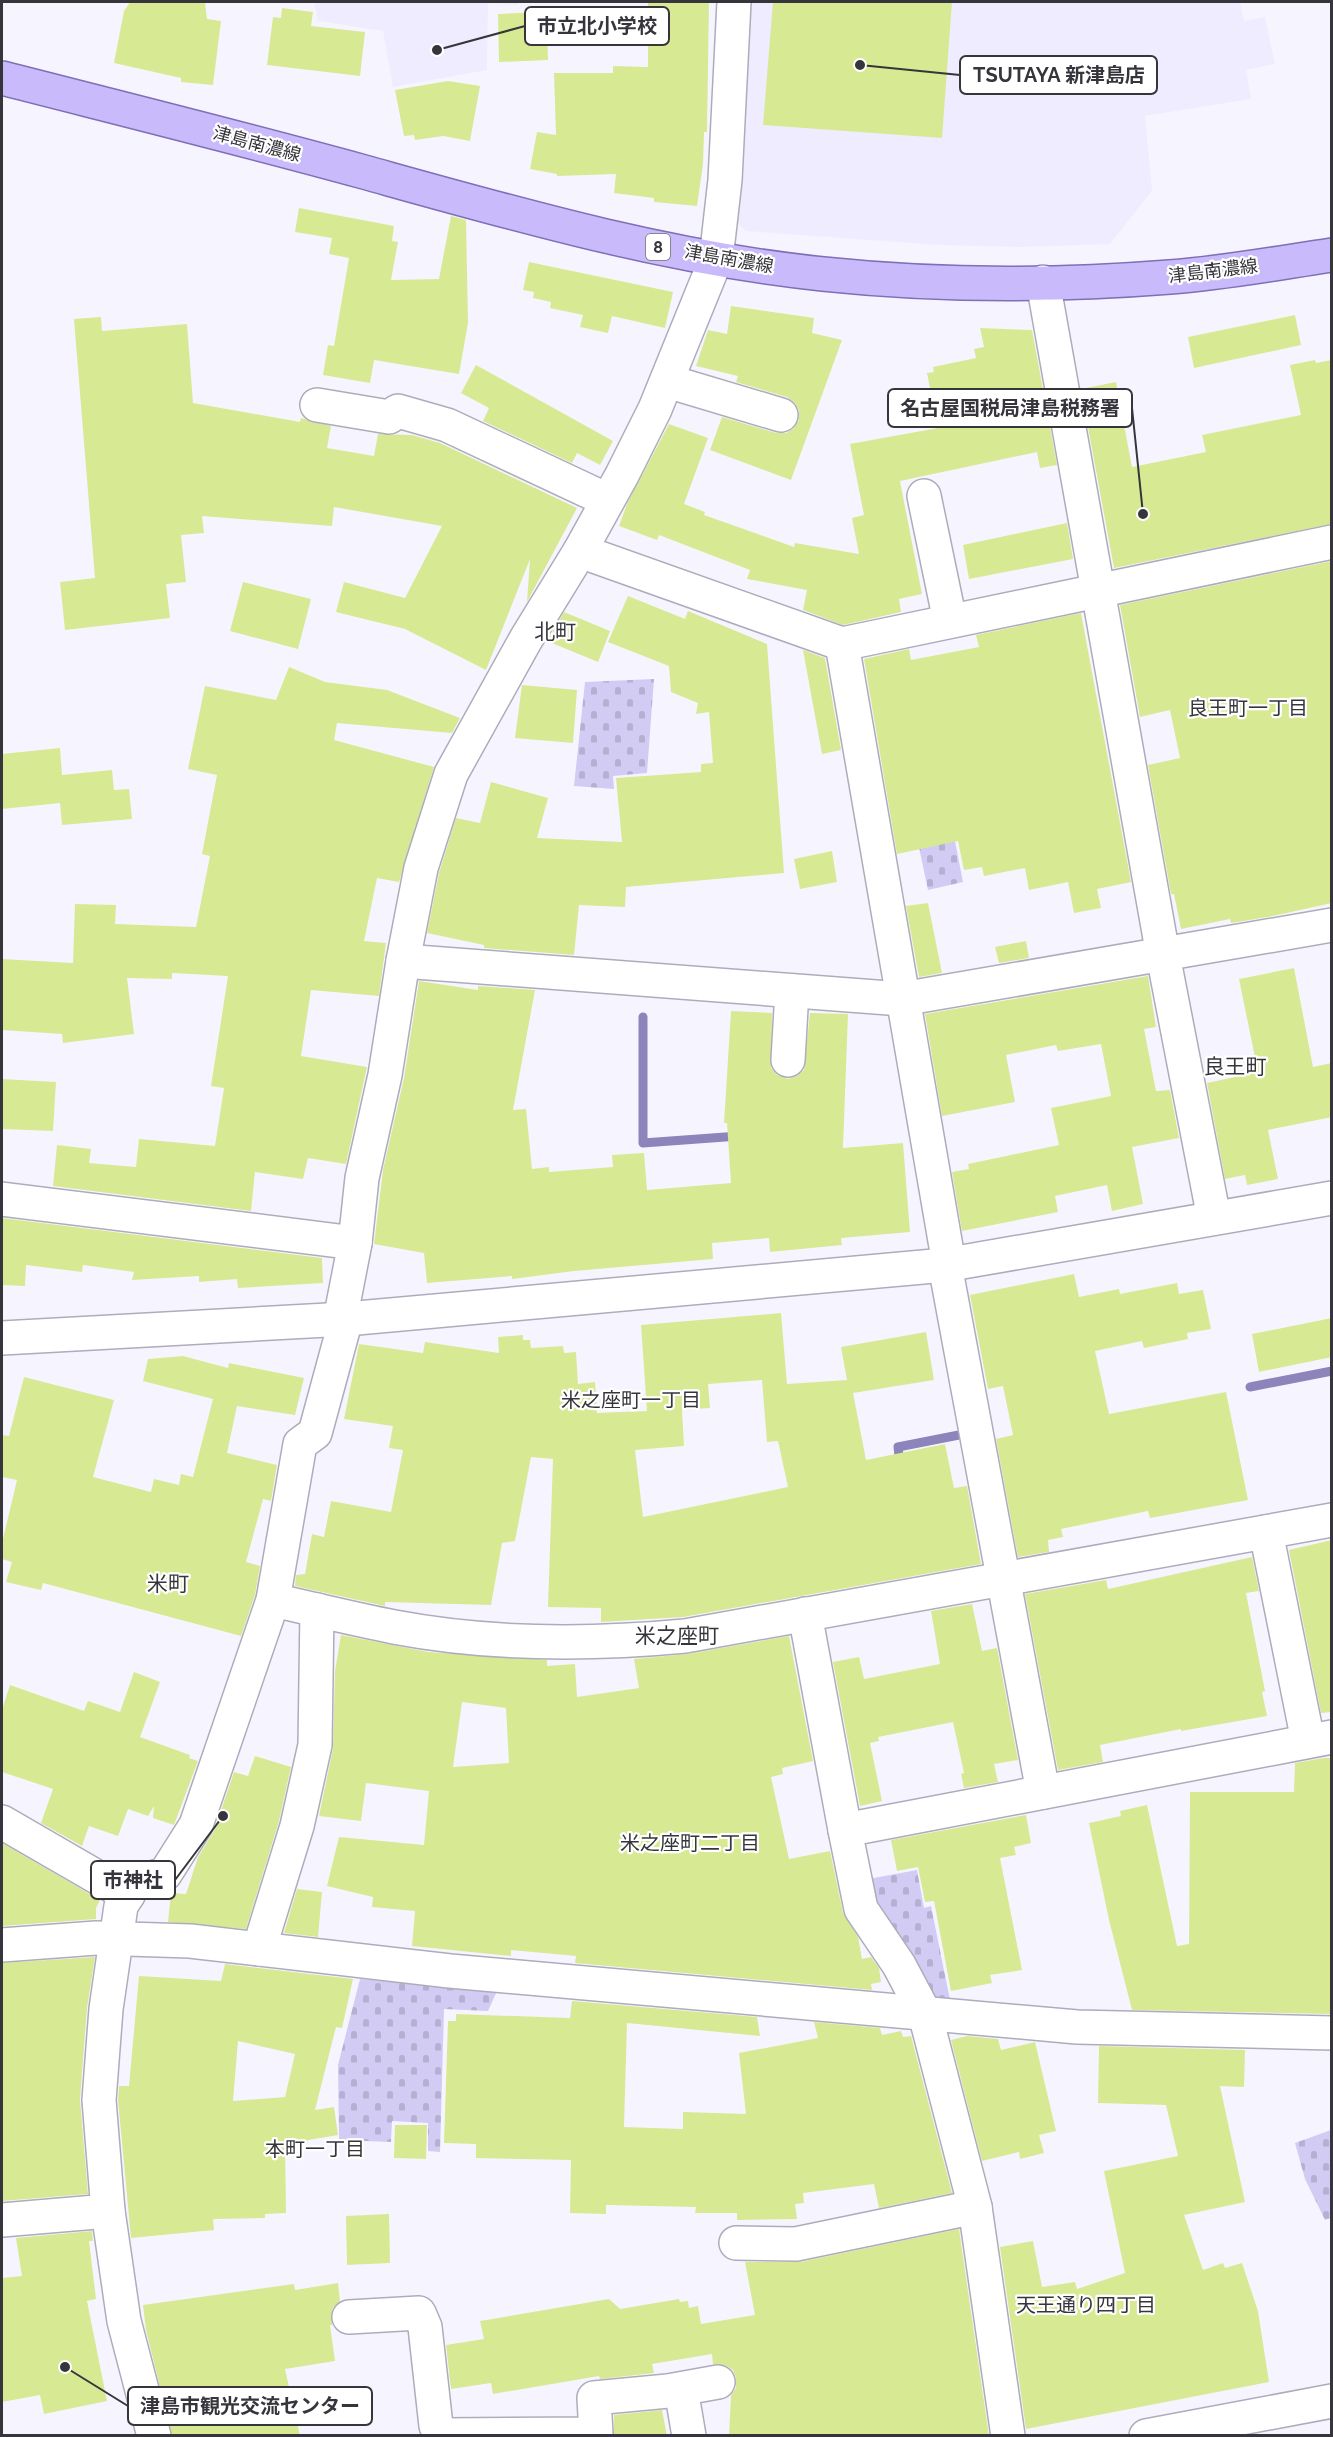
<svg xmlns="http://www.w3.org/2000/svg" width="1333" height="2437" viewBox="0 0 1333 2437" font-family="Raleway,'Noto Sans JP',sans-serif">
	<defs>
		<pattern id="cemetery-stones" width="16" height="16" patternUnits="userSpaceOnUse" patternTransform="scale(1.5)"><rect width="16" height="16" fill="#d2cbf4"/><path d="M2 7V4a2 2 0 0 1 4 0v3zM10 15v-3a2 2 0 0 1 4 0v3z" fill="#b5afd2"/></pattern>
	</defs>
	<rect width="100%" height="100%" fill="#f6f5ff"/>
	<!-- built -->
	<g fill="#efecff">
		<path d="M 314,2 L 518,2 L 519,5 L 488,3 L 487,70 L 393,87 L 383,31 L 318,21 Z"/>
		<path d="M 749,2 L 1240,2 L 1244,21 L 1265,17 L 1275,64 L 1246,70 L 1251,99 L 1145,116 L 1152,191 L 1110,244 L 1020,247 L 939,245 L 746,231 L 736,222 Z"/>
	</g>
	<!-- cemetery -->
	<g fill="url(#cemetery-stones)">
		<path d="M 654,679 L 647,773 L 613,776 L 614,789 L 574,786 L 585,682 Z"/>
		<path d="M 946,795 L 963,882 L 928,890 L 913,819 Z"/>
		<path d="M 917,1870 L 924,1908 L 931,1906 L 950,2000 L 927,1998 L 863,1880 Z"/>
		<path d="M 360,1979 L 497,1991 L 488,2011 L 444,2009 L 440,2152 L 428,2151 L 428,2123 L 392,2121 L 391,2142 L 339,2140 L 338,2065 Z"/>
		<path d="M 1331,2130 L 1331,2218 L 1325,2220 L 1305,2179 L 1295,2143 Z"/>
	</g>
	<g fill="none" stroke-linecap="round" stroke-linejoin="round">
		<!-- stream -->
		<g stroke="#8e84bc" stroke-width="9">
			<path d="M 643,1017 L 643,1143 L 739,1136"/>
			<path d="M 1250,1387 L 1332,1371"/>
			<path d="M 900,1464 L 898,1447 L 964,1434"/>
		</g>
	</g>
	<!-- building -->
	<g fill="#d8e994" fill-rule="evenodd">
		<path d="M 130,2 L 205,2 L 207,19 L 221,21 L 213,85 L 181,82 L 181,78 L 114,63 L 124,11 Z"/>
		<path d="M 648,2 L 709,2 L 707,132 L 704,132 L 703,164 L 697,206 L 654,202 L 654,198 L 614,193 L 616,174 L 557,176 L 557,174 L 530,169 L 537,132 L 556,135 L 554,73 L 613,73 L 613,66 L 648,67 Z"/>
		<path d="M 773,2 L 952,2 L 942,138 L 763,125 Z"/>
		<path d="M 282,8 L 313,12 L 311,26 L 365,32 L 360,76 L 267,65 L 273,17 L 281,18 Z"/>
		<path d="M 540,12 L 540,23 L 547,23 L 548,60 L 499,62 L 498,14 Z"/>
		<path d="M 448,81 L 480,86 L 470,141 L 443,136 L 415,140 L 414,135 L 404,136 L 395,90 Z"/>
		<path d="M 299,208 L 394,226 L 392,241 L 398,242 L 391,280 L 439,279 L 451,216 L 466,220 L 468,323 L 459,374 L 374,360 L 370,383 L 323,375 L 328,345 L 334,346 L 349,258 L 329,254 L 332,238 L 295,232 Z"/>
		<path d="M 529,262 L 673,292 L 665,328 L 612,316 L 608,333 L 580,327 L 583,315 L 550,308 L 551,302 L 533,298 L 534,292 L 523,290 Z"/>
		<path d="M 731,306 L 814,318 L 812,333 L 842,340 L 791,480 L 710,450 L 722,417 L 776,433 L 786,433 L 793,429 L 799,420 L 799,410 L 794,402 L 787,397 L 736,382 L 738,376 L 696,366 L 708,330 L 727,334 Z"/>
		<path d="M 1295,315 L 1301,345 L 1194,368 L 1188,337 Z"/>
		<path d="M 101,317 L 102,331 L 187,324 L 193,403 L 300,422 L 301,418 L 331,426 L 327,448 L 374,456 L 378,434 L 412,435 L 440,443 L 577,508 L 527,602 L 530,559 L 486,670 L 405,629 L 336,612 L 344,582 L 405,598 L 442,526 L 334,507 L 332,526 L 202,516 L 204,533 L 181,535 L 186,582 L 166,584 L 170,618 L 65,630 L 60,582 L 95,578 L 74,319 Z"/>
		<path d="M 980,328 L 1032,330 L 1057,465 L 1040,468 L 1037,452 L 900,481 L 922,594 L 899,599 L 901,612 L 843,625 L 803,610 L 807,590 L 747,579 L 750,570 L 659,535 L 657,540 L 619,526 L 627,504 L 669,424 L 708,438 L 684,504 L 705,512 L 704,515 L 794,547 L 795,543 L 859,554 L 852,518 L 864,515 L 850,444 L 938,428 L 927,373 L 934,372 L 933,367 L 976,358 L 974,349 L 984,347 Z"/>
		<path d="M 1315,360 L 1316,363 L 1332,360 L 1332,524 L 1114,568 L 1081,389 L 1116,382 L 1132,467 L 1206,452 L 1202,435 L 1301,415 L 1290,365 Z"/>
		<path d="M 476,365 L 613,441 L 600,465 L 577,453 L 572,463 L 483,421 L 489,408 L 461,393 Z"/>
		<path d="M 1067,523 L 1073,559 L 969,579 L 963,545 Z"/>
		<path d="M 1332,561 L 1332,903 L 1273,916 L 1231,923 L 1230,919 L 1181,929 L 1174,894 L 1171,894 L 1148,765 L 1180,758 L 1170,710 L 1140,717 L 1120,605 Z"/>
		<path d="M 243,582 L 311,599 L 298,649 L 230,631 Z"/>
		<path d="M 628,596 L 685,619 L 688,611 L 767,644 L 784,873 L 626,887 L 625,907 L 579,905 L 574,955 L 484,948 L 484,945 L 427,933 L 439,873 L 456,818 L 480,823 L 491,782 L 548,798 L 537,838 L 622,842 L 616,778 L 701,772 L 701,764 L 713,763 L 709,712 L 696,714 L 698,703 L 671,692 L 669,666 L 608,642 Z"/>
		<path d="M 564,612 L 610,631 L 598,662 L 547,641 Z"/>
		<path d="M 1081,613 L 1131,882 L 1097,889 L 1101,908 L 1074,913 L 1068,882 L 1029,890 L 1025,868 L 984,876 L 982,867 L 964,870 L 958,841 L 897,854 L 864,659 L 909,649 L 911,660 L 979,647 L 976,635 Z"/>
		<path d="M 803,650 L 825,658 L 841,750 L 822,754 Z"/>
		<path d="M 289,667 L 325,682 L 387,690 L 460,718 L 452,733 L 337,723 L 334,740 L 434,767 L 399,882 L 377,878 L 364,941 L 386,943 L 379,996 L 311,990 L 301,1056 L 367,1067 L 346,1164 L 308,1158 L 303,1179 L 255,1172 L 251,1211 L 53,1186 L 57,1145 L 91,1149 L 89,1163 L 136,1167 L 139,1139 L 215,1146 L 224,1088 L 211,1086 L 228,976 L 172,973 L 172,979 L 127,978 L 134,1034 L 63,1043 L 62,1034 L 2,1030 L 2,959 L 73,963 L 75,904 L 116,905 L 115,924 L 196,927 L 210,856 L 202,854 L 217,775 L 188,769 L 205,686 L 276,700 Z"/>
		<path d="M 522,685 L 577,690 L 573,743 L 515,738 Z"/>
		<path d="M 60,748 L 62,775 L 112,770 L 114,790 L 129,789 L 132,819 L 62,825 L 60,803 L 2,809 L 2,754 Z"/>
		<path d="M 832,851 L 837,882 L 800,889 L 794,859 Z"/>
		<path d="M 928,903 L 942,973 L 919,977 L 906,906 Z"/>
		<path d="M 1026,941 L 1029,958 L 999,963 L 995,947 Z"/>
		<path d="M 1294,968 L 1313,1067 L 1332,1063 L 1332,1117 L 1268,1130 L 1278,1179 L 1247,1185 L 1245,1175 L 1225,1179 L 1207,1083 L 1258,1072 L 1239,979 Z"/>
		<path d="M 1148,976 L 1156,1027 L 1144,1029 L 1156,1091 L 1170,1090 L 1179,1138 L 1132,1147 L 1143,1204 L 1112,1211 L 1107,1185 L 1055,1196 L 1058,1212 L 962,1231 L 952,1172 L 969,1169 L 968,1164 L 1059,1145 L 1051,1108 L 1111,1096 L 1101,1044 L 1058,1051 L 1056,1045 L 1006,1055 L 1015,1102 L 942,1116 L 925,1014 Z"/>
		<path d="M 419,981 L 478,990 L 478,986 L 535,990 L 513,1110 L 526,1109 L 532,1169 L 549,1167 L 549,1172 L 613,1167 L 612,1155 L 644,1153 L 647,1190 L 731,1183 L 727,1123 L 724,1123 L 731,1011 L 772,1013 L 771,1068 L 777,1075 L 788,1079 L 797,1076 L 804,1070 L 810,1013 L 848,1014 L 843,1148 L 903,1143 L 910,1232 L 841,1238 L 842,1245 L 770,1252 L 769,1238 L 712,1243 L 713,1259 L 574,1271 L 512,1279 L 512,1276 L 427,1283 L 424,1253 L 374,1244 L 383,1170 L 404,1078 Z"/>
		<path d="M 2,1079 L 56,1082 L 53,1131 L 2,1129 Z"/>
		<path d="M 2,1218 L 322,1258 L 323,1283 L 238,1288 L 237,1279 L 199,1282 L 199,1276 L 132,1280 L 134,1272 L 83,1265 L 82,1272 L 26,1265 L 25,1286 L 2,1285 Z"/>
		<path d="M 1074,1274 L 1079,1297 L 1119,1289 L 1120,1294 L 1177,1283 L 1179,1294 L 1203,1290 L 1211,1329 L 1187,1333 L 1188,1339 L 1144,1348 L 1142,1341 L 1095,1351 L 1109,1414 L 1226,1392 L 1248,1500 L 1150,1518 L 1148,1511 L 1061,1529 L 1063,1537 L 1048,1540 L 1049,1552 L 1018,1557 L 996,1439 L 1013,1435 L 1003,1386 L 988,1389 L 970,1295 Z"/>
		<path d="M 781,1313 L 787,1384 L 847,1380 L 841,1347 L 926,1332 L 934,1380 L 853,1393 L 866,1460 L 945,1444 L 954,1488 L 967,1486 L 981,1564 L 683,1617 L 601,1622 L 601,1608 L 548,1607 L 553,1459 L 531,1457 L 515,1541 L 502,1543 L 491,1605 L 385,1602 L 385,1606 L 295,1586 L 296,1575 L 305,1574 L 312,1534 L 324,1537 L 331,1501 L 391,1512 L 403,1450 L 389,1448 L 393,1426 L 344,1419 L 359,1344 L 423,1353 L 425,1342 L 499,1353 L 498,1337 L 523,1335 L 523,1340 L 530,1340 L 531,1348 L 563,1346 L 564,1353 L 576,1352 L 578,1384 L 595,1382 L 597,1413 L 647,1411 L 641,1325 ZM 762,1380 L 767,1442 L 778,1441 L 788,1487 L 643,1517 L 635,1450 L 684,1446 L 682,1410 L 710,1408 L 708,1384 Z"/>
		<path d="M 1332,1318 L 1332,1357 L 1259,1372 L 1252,1334 Z"/>
		<path d="M 183,1356 L 228,1368 L 229,1363 L 304,1378 L 295,1415 L 237,1406 L 227,1453 L 277,1465 L 271,1501 L 263,1499 L 246,1562 L 260,1566 L 255,1595 L 241,1636 L 43,1583 L 41,1590 L 6,1582 L 12,1562 L 2,1559 L 2,1543 L 17,1480 L 2,1477 L 2,1435 L 9,1436 L 24,1377 L 114,1400 L 93,1477 L 151,1492 L 154,1479 L 179,1485 L 181,1474 L 193,1477 L 213,1399 L 143,1381 L 148,1359 Z"/>
		<path d="M 1332,1540 L 1332,1712 L 1321,1713 L 1289,1550 Z"/>
		<path d="M 1252,1557 L 1259,1591 L 1246,1593 L 1265,1691 L 1262,1692 L 1267,1716 L 1181,1731 L 1181,1729 L 1100,1745 L 1103,1762 L 1058,1770 L 1025,1594 L 1106,1580 L 1108,1589 Z"/>
		<path d="M 972,1604 L 982,1651 L 997,1648 L 1018,1760 L 994,1764 L 998,1782 L 964,1788 L 961,1774 L 964,1773 L 953,1722 L 878,1737 L 879,1741 L 870,1743 L 882,1801 L 860,1806 L 833,1662 L 859,1657 L 864,1679 L 940,1664 L 931,1611 Z"/>
		<path d="M 341,1635 L 428,1652 L 547,1660 L 547,1666 L 575,1664 L 577,1697 L 639,1688 L 634,1659 L 688,1654 L 789,1636 L 813,1761 L 782,1768 L 783,1774 L 771,1777 L 789,1859 L 830,1851 L 843,1913 L 858,1937 L 862,1959 L 871,1957 L 879,1968 L 881,1982 L 871,1984 L 872,1990 L 575,1963 L 576,1956 L 511,1950 L 511,1956 L 412,1946 L 415,1911 L 372,1907 L 373,1897 L 327,1886 L 339,1837 L 424,1845 L 429,1791 L 366,1783 L 361,1821 L 319,1816 L 333,1749 L 335,1671 ZM 462,1702 L 506,1708 L 509,1763 L 453,1767 Z"/>
		<path d="M 134,1672 L 160,1682 L 140,1737 L 190,1755 L 189,1758 L 198,1761 L 174,1825 L 153,1818 L 154,1806 L 148,1816 L 128,1809 L 118,1836 L 89,1826 L 82,1846 L 41,1823 L 53,1789 L 2,1772 L 2,1710 L 10,1685 L 84,1711 L 88,1701 L 120,1712 Z"/>
		<path d="M 255,1756 L 291,1767 L 279,1821 L 246,1929 L 168,1922 L 171,1893 L 186,1894 L 198,1857 L 214,1831 L 234,1772 L 248,1776 Z"/>
		<path d="M 1324,1758 L 1332,1758 L 1332,2014 L 1132,2010 L 1109,1920 L 1089,1823 L 1121,1816 L 1120,1811 L 1147,1805 L 1177,1946 L 1189,1944 L 1190,1792 L 1294,1792 L 1295,1763 Z"/>
		<path d="M 1026,1815 L 1031,1843 L 1014,1847 L 1016,1855 L 1000,1858 L 1022,1970 L 990,1975 L 992,1983 L 951,1991 L 934,1901 L 925,1902 L 918,1867 L 897,1871 L 891,1840 Z"/>
		<path d="M 2,1843 L 100,1900 L 96,1908 L 96,1919 L 2,1926 Z"/>
		<path d="M 297,1889 L 322,1892 L 318,1937 L 284,1933 Z"/>
		<path d="M 95,1957 L 87,2008 L 80,2099 L 88,2194 L 2,2201 L 2,1963 Z"/>
		<path d="M 225,1964 L 353,1979 L 342,2028 L 336,2027 L 315,2110 L 334,2107 L 338,2135 L 285,2144 L 286,2213 L 265,2214 L 265,2218 L 213,2219 L 214,2230 L 131,2238 L 118,2100 L 119,2086 L 129,2086 L 139,1976 L 221,1981 ZM 238,2041 L 295,2054 L 285,2097 L 233,2101 Z"/>
		<path d="M 572,2001 L 757,2017 L 760,2036 L 627,2023 L 624,2127 L 683,2129 L 683,2112 L 746,2114 L 739,2053 L 818,2038 L 814,2022 L 880,2028 L 882,2035 L 901,2031 L 903,2037 L 911,2036 L 952,2193 L 879,2208 L 874,2184 L 803,2193 L 804,2203 L 795,2204 L 797,2219 L 737,2220 L 737,2213 L 695,2213 L 696,2207 L 606,2205 L 606,2214 L 570,2213 L 571,2160 L 476,2158 L 476,2144 L 444,2143 L 448,2021 L 456,2021 L 456,2014 L 570,2018 Z"/>
		<path d="M 967,2036 L 998,2039 L 1001,2050 L 1035,2042 L 1056,2131 L 1039,2135 L 1044,2153 L 1020,2159 L 1019,2152 L 982,2161 L 951,2040 Z"/>
		<path d="M 1099,2046 L 1245,2050 L 1244,2087 L 1220,2086 L 1245,2202 L 1184,2215 L 1203,2270 L 1223,2263 L 1225,2268 L 1242,2263 L 1258,2311 L 1269,2382 L 1026,2429 L 1000,2247 L 1033,2241 L 1042,2287 L 1075,2282 L 1077,2289 L 1125,2273 L 1104,2171 L 1178,2156 L 1166,2105 L 1098,2103 Z"/>
		<path d="M 395,2125 L 427,2125 L 426,2159 L 394,2158 Z"/>
		<path d="M 389,2214 L 390,2263 L 347,2265 L 346,2216 Z"/>
		<path d="M 959,2229 L 989,2436 L 729,2436 L 731,2395 L 736,2388 L 736,2378 L 733,2370 L 725,2365 L 713,2364 L 712,2354 L 652,2364 L 654,2373 L 600,2379 L 599,2376 L 493,2394 L 491,2383 L 451,2389 L 446,2345 L 484,2339 L 480,2321 L 609,2299 L 620,2309 L 679,2299 L 680,2302 L 688,2301 L 689,2308 L 698,2306 L 701,2324 L 755,2315 L 745,2262 L 800,2262 Z"/>
		<path d="M 92,2231 L 93,2241 L 89,2241 L 96,2299 L 87,2301 L 107,2401 L 44,2414 L 40,2395 L 2,2402 L 2,2278 L 22,2276 L 16,2238 Z"/>
		<path d="M 338,2283 L 340,2301 L 332,2309 L 332,2325 L 330,2325 L 335,2361 L 285,2369 L 300,2436 L 172,2436 L 146,2330 L 143,2305 L 294,2284 L 295,2290 Z"/>
		<path d="M 662,2410 L 667,2436 L 614,2436 L 614,2415 Z"/>
	</g>
	<g fill="none" stroke-linecap="round" stroke-linejoin="round">
		<!-- street casing -->
		<g stroke="#aeacbb" stroke-width="36">
			<g id="street">
				<path d="M 1043,282 L 1163,955 L 1214,1218"/>
				<path d="M 667,381 L 781,415"/>
				<path d="M 317,405 L 389,417 L 398,411 L 447,425 L 607,500"/>
				<path d="M 924,496 L 950,621"/>
				<path d="M 580,551 L 842,644 L 1332,542"/>
				<path d="M 842,644 L 949,1264"/>
				<path d="M 403,961 L 902,999 L 1332,925"/>
				<path d="M 788,1060 L 792,991"/>
				<path d="M 2,1199 L 355,1243"/>
				<path d="M 945,1265 L 1043,1792"/>
				<path d="M 340,1320 L 355,1243 L 362,1178 L 385,1075 L 403,961 L 421,868 L 451,774 L 526,639 L 580,551 L 622,475 L 655,409 L 716,259 L 725,180 L 734,2"/>
				<path d="M 1266,1532 L 1308,1741"/>
				<path d="M 273,1600 C 313,1609 353,1619 394,1627 C 489,1645 589,1645 685,1636 L 1332,1520"/>
				<path d="M 805,1614 L 845,1830"/>
				<path d="M 2,1822 L 128,1895"/>
				<path d="M 2,1945 L 96,1938 L 190,1941 L 450,1971 L 1077,2027 L 1332,2033"/>
				<path d="M 259,1949 L 297,1826 L 315,1745 L 317,1610"/>
				<path d="M 2,2220 L 108,2211"/>
				<path d="M 736,2243 L 796,2244 L 975,2207"/>
				<path d="M 349,2317 L 419,2313 L 425,2327 L 436,2426 L 443,2435 L 596,2434 L 594,2398 L 668,2391 L 718,2382"/>
				<path d="M 681,2389 L 689,2436"/>
				<path d="M 154,2436 L 124,2321 L 108,2211 L 99,2100 L 106,2009 L 121,1906 L 135,1883 L 165,1874 L 196,1825 L 273,1600 L 300,1444 L 315,1433 L 346,1319"/>
				<path d="M 1008,2436 L 975,2207 L 925,2014 L 899,1965 L 861,1909 L 845,1830 L 1332,1737"/>
			</g>
		</g>
		<!-- secondary casing -->
		<g stroke="#aeacbb" stroke-width="36">
			<g id="secondary">
				<path d="M 2,1338 L 346,1319 L 945,1265 L 1332,1198"/>
				<path d="M 1146,2436 L 1332,2401"/>
			</g>
		</g>
		<!-- primary casing -->
		<g stroke="#7e6fb6" stroke-width="36">
			<path id="primary" d="M 2,78 C 123,109 244,139 364,172 C 515,214 667,258 823,274 C 937,286 1055,286 1170,277 C 1224,273 1278,263 1332,255"/>
		</g>
		<!-- street -->
		<use href="#street" stroke="#fff" stroke-width="33"/>
		<!-- secondary -->
		<use href="#secondary" stroke="#fff" stroke-width="33"/>
		<!-- primary -->
		<use href="#primary" stroke="#c9bbfb" stroke-width="33"/>
	</g>
	<g text-anchor="middle" stroke-width="4.5" stroke-linejoin="round" paint-order="stroke">
		<!-- shield labels -->
		<rect fill="#fff" stroke="#727276" stroke-width="1.5" x="646" y="234" width="24" height="26" rx="4.5"/>
		<g font-size="16" font-weight="bold" fill="#36353b">
			<text x="658" y="253">8</text>
		</g>
		<!-- street labels -->
		<g font-size="18" fill="#36353b" stroke="#fff">
			<text transform="translate(257 144) rotate(15)" y="6">津島南濃線</text>
			<text transform="translate(729 259) rotate(10)" y="6">津島南濃線</text>
			<text transform="translate(1213 271) rotate(-7)" y="6">津島南濃線</text>
		</g>
		<!-- neighbourhood labels -->
		<g font-size="20" fill="#36353b" stroke="#fff">
			<text x="1248" y="715">良王町一丁目</text>
			<text x="631" y="1407">米之座町一丁目</text>
			<text x="690" y="1850">米之座町二丁目</text>
			<text x="315" y="2156">本町一丁目</text>
			<text x="1086" y="2312">天王通り四丁目</text>
		</g>
		<!-- quarter labels -->
		<g font-size="21" fill="#36353b" stroke="#fff">
			<text x="555" y="639">北町</text>
			<text x="1235" y="1074">良王町</text>
			<text x="168" y="1591">米町</text>
			<text x="677" y="1643">米之座町</text>
		</g>
	</g>
	<!-- callouts -->
	<path fill="none" stroke="#36353b" stroke-width="2" d="M437 50L525 26M860 65L960 75M1143 514L1132 408M223 1816L175 1880M65 2367L128 2406"/>
	<g fill="#36353b" stroke="#fff" stroke-width="2">
		<circle cx="437" cy="50" r="6"/>
		<circle cx="860" cy="65" r="6"/>
		<circle cx="1143" cy="514" r="6"/>
		<circle cx="223" cy="1816" r="6"/>
		<circle cx="65" cy="2367" r="6"/>
	</g>
	<g fill="#fff" stroke="#36353b" stroke-width="2">
		<rect x="525" y="7" width="144" height="38" rx="6"/>
		<rect x="960" y="56" width="197" height="38" rx="6"/>
		<rect x="888" y="389" width="244" height="38" rx="6"/>
		<rect x="91" y="1861" width="84" height="38" rx="6"/>
		<rect x="128" y="2387" width="244" height="38" rx="6"/>
	</g>
	<g font-size="20" text-anchor="middle" font-weight="bold" fill="#36353b">
		<text x="597" y="33">市立北小学校</text>
		<text x="1059" y="82">TSUTAYA 新津島店</text>
		<text x="1010" y="415">名古屋国税局津島税務署</text>
		<text x="133" y="1887">市神社</text>
		<text x="250" y="2413">津島市観光交流センター</text>
	</g>
	<!-- border -->
	<rect width="1333" height="2437" fill="none" stroke="#36353b" stroke-width="6"/>
</svg>
